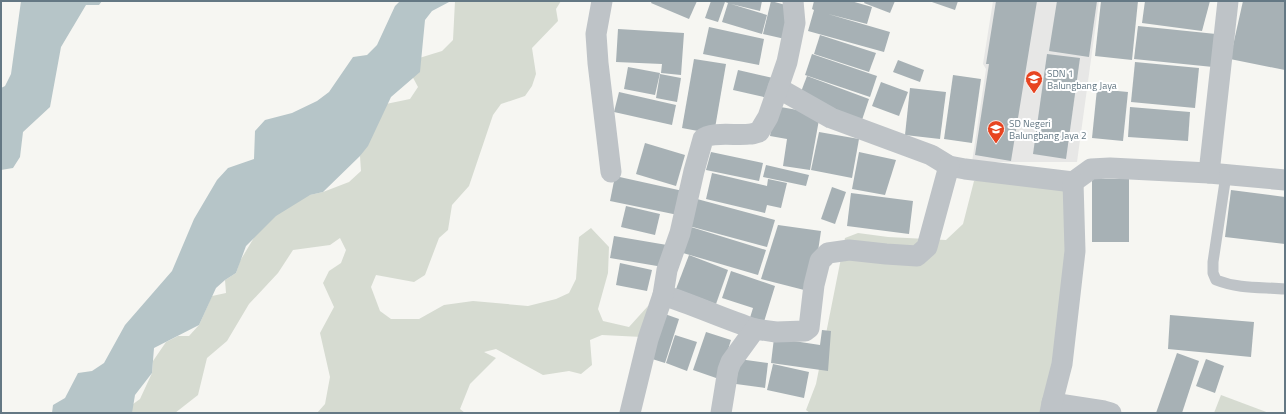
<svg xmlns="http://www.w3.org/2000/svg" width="1286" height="414" viewBox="0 0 1286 414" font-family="'Titillium Web',sans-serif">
	<rect width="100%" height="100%" fill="#f6f6f2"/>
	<!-- built -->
	<path fill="#e7e7e6" d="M 993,1 L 1099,1 L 1077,162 L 972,162 L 986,69 L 983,64 Z"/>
	<!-- green -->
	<g fill="#d6dbd1">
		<path d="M 455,1 L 561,1 L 556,9 L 558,21 L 532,48 L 536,74 L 532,86 L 525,96 L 501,104 L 493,115 L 469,186 L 452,205 L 448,230 L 439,238 L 425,275 L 414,282 L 376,275 L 371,287 L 380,311 L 391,319 L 419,319 L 444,305 L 473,301 L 528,306 L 556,299 L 569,293 L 576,279 L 579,237 L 591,228 L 609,247 L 608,273 L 598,309 L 603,321 L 629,327 L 648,306 L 642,337 L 602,335 L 590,340 L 592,365 L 581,374 L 569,371 L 543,375 L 496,349 L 484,352 L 496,358 L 470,384 L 460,409 L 465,413 L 317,413 L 325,404 L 330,377 L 320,333 L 334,307 L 323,283 L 329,271 L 341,263 L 346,250 L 340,238 L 330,245 L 293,250 L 278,273 L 249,304 L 227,341 L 207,358 L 198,395 L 175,413 L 128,413 L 129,407 L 140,399 L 152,373 L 153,361 L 166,342 L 178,336 L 189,336 L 199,325 L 212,296 L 226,293 L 225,280 L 236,273 L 240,261 L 261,226 L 283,201 L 323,192 L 349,182 L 361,171 L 360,156 L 381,105 L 410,99 L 418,87 L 410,72 L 416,59 L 442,51 L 453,40 Z"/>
		<path d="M 1047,171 L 1068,186 L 1065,299 L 1047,413 L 810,413 L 806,410 L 816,384 L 845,238 L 858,233 L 888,237 L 946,240 L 963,224 L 974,181 Z"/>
		<path d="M 1221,395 L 1269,413 L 1214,413 Z"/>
	</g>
	<!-- water -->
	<g fill="#b6c5c8">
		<path d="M 21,1 L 102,1 L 99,5 L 86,5 L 61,47 L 50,107 L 23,132 L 20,157 L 13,168 L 1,170 L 1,88 L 5,86 L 11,74 Z"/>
		<path d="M 400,1 L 451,1 L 432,11 L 425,20 L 420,72 L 391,97 L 368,146 L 360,156 L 323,192 L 310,195 L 276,216 L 246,246 L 236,273 L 225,280 L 216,288 L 199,325 L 154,348 L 152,373 L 135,395 L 132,413 L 52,413 L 53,405 L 65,398 L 78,373 L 92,371 L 104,363 L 125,325 L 172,271 L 194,219 L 217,180 L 228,168 L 254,159 L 255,131 L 265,120 L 292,113 L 317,101 L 329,92 L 353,57 L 367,55 L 377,45 L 395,6 Z"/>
	</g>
	<!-- building -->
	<g fill="#a7b1b5">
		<path d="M 652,1 L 697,1 L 689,19 L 651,3 Z"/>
		<path d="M 711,1 L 762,1 L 760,11 L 731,4 L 767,15 L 762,34 L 722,22 L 728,3 L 725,2 L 718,22 L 705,18 Z"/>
		<path d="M 771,1 L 793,7 L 785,39 L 763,34 Z"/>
		<path d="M 814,1 L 851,1 L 872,7 L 867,24 L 828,14 L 890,32 L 884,52 L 808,31 L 814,10 L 812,9 Z"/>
		<path d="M 865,1 L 895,1 L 890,13 L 864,3 Z"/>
		<path d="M 929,1 L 958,1 L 955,10 Z"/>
		<path d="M 996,1 L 1037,1 L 1011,161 L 975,155 L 989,64 L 986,64 Z"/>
		<path d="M 1057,1 L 1097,1 L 1089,57 L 1049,51 Z"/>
		<path d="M 1101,1 L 1138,1 L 1132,60 L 1095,56 Z"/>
		<path d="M 1145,1 L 1210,1 L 1202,31 L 1142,23 Z"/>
		<path d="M 1243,1 L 1285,1 L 1285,70 L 1230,59 Z"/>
		<path d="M 1138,26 L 1216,34 L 1213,67 L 1134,59 Z"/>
		<path d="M 709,27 L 764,39 L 759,65 L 703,54 Z"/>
		<path d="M 618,29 L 684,33 L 681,75 L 661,73 L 662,64 L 616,62 Z"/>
		<path d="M 820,35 L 876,53 L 869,72 L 814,54 Z"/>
		<path d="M 812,54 L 877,76 L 870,97 L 805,75 Z"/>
		<path d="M 1047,54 L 1080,58 L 1066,159 L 1033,154 Z"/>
		<path d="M 694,59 L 726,64 L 714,134 L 682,128 Z"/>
		<path d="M 898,60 L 924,70 L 920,82 L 893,72 Z"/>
		<path d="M 1135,62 L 1199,68 L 1195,108 L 1131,102 Z"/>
		<path d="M 628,67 L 660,73 L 655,95 L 624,89 Z"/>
		<path d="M 738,70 L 773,78 L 768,98 L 733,90 Z"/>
		<path d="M 660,74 L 681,78 L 677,102 L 656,98 Z"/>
		<path d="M 953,75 L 981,79 L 972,143 L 944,139 Z"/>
		<path d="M 807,76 L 869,99 L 862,120 L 799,97 Z"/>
		<path d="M 881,82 L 908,92 L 899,116 L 872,106 Z"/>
		<path d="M 910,88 L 946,92 L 940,139 L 905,135 Z"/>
		<path d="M 1097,89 L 1128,92 L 1123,141 L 1092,138 Z"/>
		<path d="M 619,92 L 676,105 L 672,125 L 614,112 Z"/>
		<path d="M 775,106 L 820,114 L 810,170 L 783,166 L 787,139 L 770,136 Z"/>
		<path d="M 1130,107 L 1190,112 L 1188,141 L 1128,137 Z"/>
		<path d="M 819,132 L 859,139 L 852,178 L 811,170 Z"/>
		<path d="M 645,143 L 685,155 L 676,186 L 636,174 Z"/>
		<path d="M 711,152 L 763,163 L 759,181 L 706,170 Z"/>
		<path d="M 859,152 L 896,160 L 885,195 L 852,189 Z"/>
		<path d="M 766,165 L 809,175 L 806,186 L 763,177 Z"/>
		<path d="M 712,173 L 767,186 L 768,179 L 787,183 L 781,208 L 767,205 L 765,213 L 706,199 Z"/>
		<path d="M 615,176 L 683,191 L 678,215 L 610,201 Z"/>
		<rect x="1092" y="179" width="37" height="63"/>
		<path d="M 832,187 L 846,192 L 835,224 L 821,219 Z"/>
		<path d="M 1231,190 L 1285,197 L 1285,244 L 1225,237 Z"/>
		<path d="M 851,193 L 913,201 L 909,234 L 847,226 Z"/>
		<path d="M 697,199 L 775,220 L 767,247 L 689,226 Z"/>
		<path d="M 626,206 L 660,214 L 655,235 L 621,227 Z"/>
		<path d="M 778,225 L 821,231 L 812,292 L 761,279 Z"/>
		<path d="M 691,227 L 766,250 L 758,275 L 683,253 Z"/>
		<path d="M 614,236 L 667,245 L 663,267 L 610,258 Z"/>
		<path d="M 689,255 L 728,270 L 716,304 L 676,289 Z"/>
		<path d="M 620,263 L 652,270 L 647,291 L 616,285 Z"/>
		<path d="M 731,271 L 775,286 L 763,325 L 749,321 L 753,308 L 722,298 Z"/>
		<path d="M 662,313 L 679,319 L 665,363 L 649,358 Z"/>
		<path d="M 1170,315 L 1254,322 L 1251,357 L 1168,349 Z"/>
		<path d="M 822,330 L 831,331 L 828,371 L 771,363 L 774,338 L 820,345 Z"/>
		<path d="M 706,332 L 731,340 L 719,379 L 693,370 Z"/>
		<path d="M 675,335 L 697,342 L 687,371 L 666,363 Z"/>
		<path d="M 1177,353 L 1199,361 L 1182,413 L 1156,413 Z"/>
		<path d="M 739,359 L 768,363 L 765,388 L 736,384 Z"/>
		<path d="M 1206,359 L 1224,366 L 1215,393 L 1196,386 Z"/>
		<path d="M 773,364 L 809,372 L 804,398 L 767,390 Z"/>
	</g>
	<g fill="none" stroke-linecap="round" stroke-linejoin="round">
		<!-- lane -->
		<path stroke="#bec3c7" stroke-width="11" d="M 1226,175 L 1213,262 L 1213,273 L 1216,280 C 1239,289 1261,287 1285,289"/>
		<!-- street -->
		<g stroke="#bec3c7" stroke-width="21">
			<path d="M 602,1 L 596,34 L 598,63 L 611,172"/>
			<path d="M 778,88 L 831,118 L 931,155 L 949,166 L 965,169 L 1073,182 L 1091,169 L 1110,168 L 1209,173 L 1285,180"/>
			<path d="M 1209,173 L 1228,1"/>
			<path d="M 663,295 C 694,305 724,319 755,329"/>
			<path d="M 1052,403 L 1104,411 L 1111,413"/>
			<path d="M 630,413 L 648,339 L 663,295 L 667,270 L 680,233 L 694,171 L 703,139 C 711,131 738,136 750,134 C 753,134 756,133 759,132 L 768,117 L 787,62 L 795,23 L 793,1"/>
			<path d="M 721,413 L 728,370 L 731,362 L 755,329 L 776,332 L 805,331 L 809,328 L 814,285 L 820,261 L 828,253 L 849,250 L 886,254 L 917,256 L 927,247 L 949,166"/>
			<path d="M 1050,413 L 1052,403 L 1062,364 L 1075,251 L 1073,182"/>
		</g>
	</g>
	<!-- icons -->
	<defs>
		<g id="school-pin" transform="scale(0.9)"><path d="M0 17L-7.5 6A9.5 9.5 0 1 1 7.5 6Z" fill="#e74421" stroke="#fff"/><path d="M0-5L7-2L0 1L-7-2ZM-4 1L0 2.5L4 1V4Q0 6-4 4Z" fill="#fff"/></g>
	</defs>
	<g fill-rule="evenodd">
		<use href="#school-pin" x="1034" y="79"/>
		<use href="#school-pin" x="996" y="129"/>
	</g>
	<g text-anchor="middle" stroke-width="4" stroke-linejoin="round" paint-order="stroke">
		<!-- poi labels -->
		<g font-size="10" fill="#647884" stroke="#fff" text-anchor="start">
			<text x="1047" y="77">SDN 1<tspan x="1047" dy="12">Balungbang Jaya</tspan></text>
			<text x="1009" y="127">SD Negeri<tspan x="1009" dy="12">Balungbang Jaya 2</tspan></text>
		</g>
	</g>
	<!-- border -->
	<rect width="1286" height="414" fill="none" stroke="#647884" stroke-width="4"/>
</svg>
